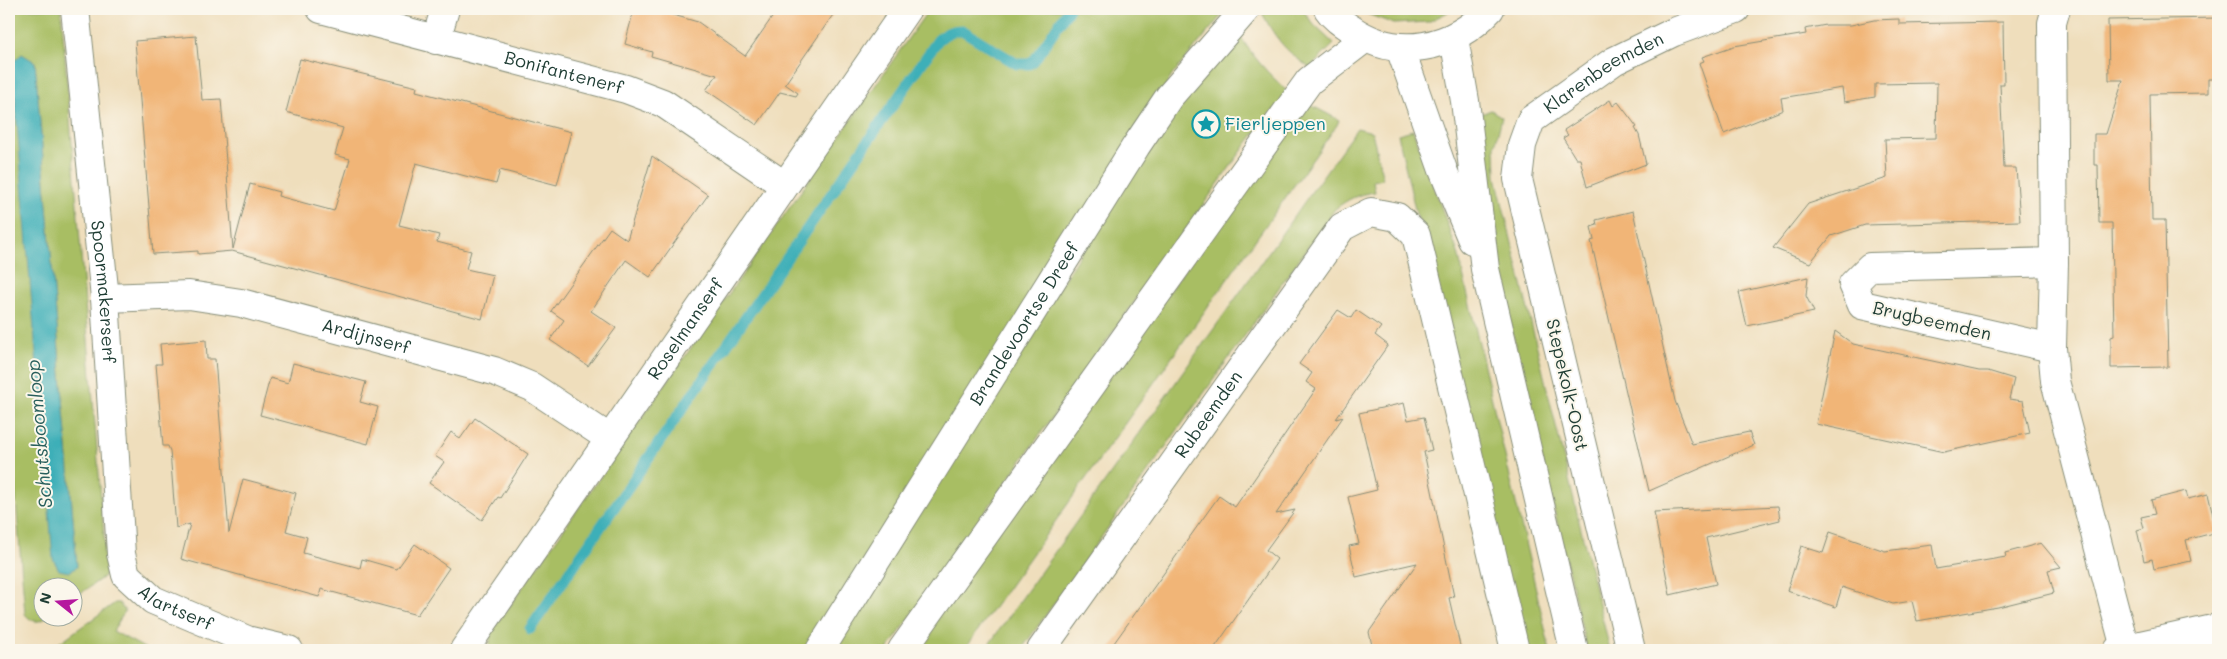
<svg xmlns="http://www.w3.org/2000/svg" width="2227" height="659" viewBox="0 0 2227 659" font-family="Mali,sans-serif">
	<rect width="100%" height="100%" fill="#fbf7ec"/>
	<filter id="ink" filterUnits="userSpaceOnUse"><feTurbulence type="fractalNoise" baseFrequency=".02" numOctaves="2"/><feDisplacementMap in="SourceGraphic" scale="10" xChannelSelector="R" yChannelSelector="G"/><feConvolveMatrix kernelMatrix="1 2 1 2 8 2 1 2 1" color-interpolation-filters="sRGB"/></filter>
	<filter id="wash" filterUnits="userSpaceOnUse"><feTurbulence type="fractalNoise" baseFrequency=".0096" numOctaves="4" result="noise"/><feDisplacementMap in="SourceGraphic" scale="20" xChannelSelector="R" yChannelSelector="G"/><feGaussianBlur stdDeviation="1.12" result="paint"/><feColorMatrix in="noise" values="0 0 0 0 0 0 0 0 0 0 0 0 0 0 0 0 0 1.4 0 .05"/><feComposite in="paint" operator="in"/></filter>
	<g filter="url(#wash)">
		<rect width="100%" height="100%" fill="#efdebc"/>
		<!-- green -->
		<g fill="#a8be63" stroke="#647e4c" fill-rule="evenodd">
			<path d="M 9,9 L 61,9 L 107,572 L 102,578 L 73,599 L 72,586 L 42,586 L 42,616 L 48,617 C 39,623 32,623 25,614 L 9,411 ZM 35,62 L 77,566 L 69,572 Z"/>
			<path d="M 929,9 L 1227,9 L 1173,74 L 811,650 L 488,650 L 490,647 L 490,634 Z"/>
			<path d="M 1260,9 L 1302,9 L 1314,25 L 1334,44 L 1310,68 C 1283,49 1275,38 1260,9 Z"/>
			<path d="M 1359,9 L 1454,9 L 1428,22 L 1394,24 L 1362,12 Z"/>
			<path d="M 1237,30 C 1250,55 1269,74 1289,93 L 1263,122 L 1235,160 L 887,650 L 832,650 L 1147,147 Z"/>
			<path d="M 1305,102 L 1339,120 L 1337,125 L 964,650 L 911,650 Z"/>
			<path d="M 1491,110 L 1502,117 L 1495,146 L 1496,177 L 1610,650 L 1587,650 L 1497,266 L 1474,117 Z"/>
			<path d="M 1357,128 L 1372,132 L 1383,179 L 1373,181 L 1375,192 C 1358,194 1348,199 1335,209 L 1021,650 L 985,650 Z"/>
			<path d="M 1413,130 L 1458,253 L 1550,650 L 1522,650 L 1425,234 L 1416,214 L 1398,134 Z"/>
			<path d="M 115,603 L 119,603 L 125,611 L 113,631 L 148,650 L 49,650 Z"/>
		</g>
		<!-- water -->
		<path fill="#3eafb8" stroke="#2e7676" d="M 22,54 L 35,62 L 77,567 L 69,572 L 59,570 L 53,559 L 12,63 Z"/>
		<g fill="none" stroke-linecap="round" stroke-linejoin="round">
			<!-- stream -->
			<path stroke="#3eafb8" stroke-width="11" d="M 530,629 L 938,40 C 946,33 952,30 962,30 L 1017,64 L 1029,64 L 1035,59 L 1069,9"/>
		</g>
		<g id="blocks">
			<!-- building -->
			<g fill="#f1b577">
				<path d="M 634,9 L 652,9 L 698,22 L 745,56 L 778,9 L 837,9 L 785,84 L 798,93 L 796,96 L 780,92 L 757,125 L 706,90 L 717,75 L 651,56 L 652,52 L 625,44 Z"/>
				<path d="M 2218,18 L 2218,79 L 2208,79 L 2208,93 L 2150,94 L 2152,220 L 2165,220 L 2168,367 L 2111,368 L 2111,337 L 2114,336 L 2112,223 L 2099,223 L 2098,165 L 2094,165 L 2094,134 L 2106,134 L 2123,80 L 2109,80 L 2108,20 Z"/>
				<path d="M 1899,19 L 1899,24 L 2003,22 L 2004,84 L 2000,84 L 2004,168 L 2016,168 L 2020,221 L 1865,225 L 1831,236 L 1810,263 L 1773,248 L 1808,204 L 1887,178 L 1885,139 L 1936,138 L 1937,83 L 1875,84 L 1875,97 L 1844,102 L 1842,88 L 1781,98 L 1783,110 L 1724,134 L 1699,63 L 1704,61 L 1702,57 L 1734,46 L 1806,34 L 1805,29 L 1826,25 L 1851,25 L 1874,20 Z"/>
				<path d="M 196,36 L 202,100 L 221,99 L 233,249 L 250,184 L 279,192 L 278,196 L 334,211 L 350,159 L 335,155 L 343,128 L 286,112 L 300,59 L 417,87 L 416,91 L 571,132 L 557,185 L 500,170 L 496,184 L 416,163 L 399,225 L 439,235 L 437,242 L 471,251 L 466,269 L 493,275 L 482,319 L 232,251 L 198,254 L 198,251 L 153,254 L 135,41 Z"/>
				<path d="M 1610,100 L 1613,106 L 1618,102 L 1637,127 L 1635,128 L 1639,135 L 1646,164 L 1587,187 L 1580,159 L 1576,159 L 1563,138 L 1568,135 L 1564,130 Z"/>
				<path d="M 652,156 L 708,195 L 650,277 L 626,260 L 591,311 L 616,328 L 588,366 L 550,340 L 564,320 L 551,311 L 610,228 L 627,240 Z"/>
				<path d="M 1633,211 L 1675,401 L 1692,444 L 1749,432 L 1754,445 L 1649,491 L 1591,241 L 1594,240 L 1591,227 L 1597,225 L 1596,220 Z"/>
				<path d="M 1808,277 L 1806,296 L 1814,312 L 1747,326 L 1739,292 Z"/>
				<path d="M 1338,310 L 1351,318 L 1356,310 L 1381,327 L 1375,335 L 1388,345 L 1336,419 L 1343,417 L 1276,514 L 1295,510 L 1266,550 L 1277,559 L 1213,650 L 1109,650 L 1219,496 L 1235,507 L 1316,389 L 1306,382 L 1312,373 L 1299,364 Z"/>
				<path d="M 1835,331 L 1853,344 L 1979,371 L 1988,371 L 2014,379 L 2009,399 L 2023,401 L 2030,433 L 1944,452 L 1816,424 Z"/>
				<path d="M 206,340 L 207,359 L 215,359 L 229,533 L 243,479 L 296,493 L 286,531 L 307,537 L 303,553 L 360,568 L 362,559 L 397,569 L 415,544 L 449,568 L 417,615 L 321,589 L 319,597 L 181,559 L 190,524 L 176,528 L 170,451 L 168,446 L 163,446 L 156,364 L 162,364 L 160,344 Z"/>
				<path d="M 293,363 L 366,382 L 360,402 L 378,407 L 368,444 L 260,415 L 270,378 L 288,383 Z"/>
				<path d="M 1404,403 L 1408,420 L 1424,417 L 1432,450 L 1424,452 L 1454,597 L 1449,598 L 1461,650 L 1373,650 L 1369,632 L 1417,563 L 1356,577 L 1349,546 L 1359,544 L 1348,497 L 1377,490 L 1359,413 Z"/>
				<path d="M 475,418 L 528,454 L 500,498 L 498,497 L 482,520 L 429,483 L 444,462 L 435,456 L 451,432 L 460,439 Z"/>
				<path d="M 2186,491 L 2188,499 L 2208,494 L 2217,532 L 2186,540 L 2191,561 L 2154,569 L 2152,559 L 2144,561 L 2137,530 L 2144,528 L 2141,517 L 2155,514 L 2151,500 Z"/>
				<path d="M 1778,506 L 1780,520 L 1706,538 L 1716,584 L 1670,595 L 1654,512 Z"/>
				<path d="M 1830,532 L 1885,551 L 1932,545 L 1936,569 L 2006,557 L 2005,553 L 2041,543 L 2061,567 L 2048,570 L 2054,593 L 1998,607 L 1917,621 L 1912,601 L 1893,604 L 1842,587 L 1836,607 L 1787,591 L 1801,546 L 1823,553 Z"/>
			</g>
		</g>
	</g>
	<g filter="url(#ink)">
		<use href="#blocks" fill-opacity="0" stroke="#878e78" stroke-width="1"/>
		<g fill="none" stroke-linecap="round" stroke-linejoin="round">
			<!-- street casing -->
			<g stroke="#878e78" stroke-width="30">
				<g id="street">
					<path id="s1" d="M 75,9 L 105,298 L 121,554 L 126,575 L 153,600 L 247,640 L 289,650"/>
					<path id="s2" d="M 321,9 L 626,89 L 663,103 L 784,185"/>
					<path d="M 2056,9 L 2052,23 L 2054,262 L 2052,348 L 2055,381 L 2125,648"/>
					<path d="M 1454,38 L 1465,101 L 1485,269 L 1574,650"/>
					<path d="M 436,40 L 445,9"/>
					<path d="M 1400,48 L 1443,170 L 1472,240"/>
					<path id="s3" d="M 105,298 L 189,295 L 241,303 L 494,371 L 532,387 L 609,438"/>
					<path d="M 2052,348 L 1862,305 L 1853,284 L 1870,267 L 2054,262"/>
					<path id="s4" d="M 464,650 L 907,9"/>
					<path id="s5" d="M 1041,650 L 1342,227 L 1371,212 L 1397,217 L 1416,235 L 1515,650"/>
					<path id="s6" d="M 1631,650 L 1518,179 L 1522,145 L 1531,120 L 1614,61 L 1674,32 L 1736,9"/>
					<path d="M 2118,650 L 2218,628"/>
				</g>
			</g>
			<!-- secondary casing -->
			<g stroke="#878e78" stroke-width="30">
				<g id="secondary">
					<path d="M 1328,9 C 1334,18 1342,23 1351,29 C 1397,61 1453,49 1490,9"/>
					<path id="s7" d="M 820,650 L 1136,146 L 1169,97 L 1246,9"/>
					<path d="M 902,650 L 1309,81 L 1364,39"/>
				</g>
			</g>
			<!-- street -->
			<use href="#street" stroke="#fff" stroke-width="28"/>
			<!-- secondary -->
			<use href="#secondary" stroke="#fff" stroke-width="28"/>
		</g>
	</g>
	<!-- icons -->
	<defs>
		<g id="sight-ring" transform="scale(1.4375)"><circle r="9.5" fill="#fbf7ec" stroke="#0f9aa8" stroke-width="1.5"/><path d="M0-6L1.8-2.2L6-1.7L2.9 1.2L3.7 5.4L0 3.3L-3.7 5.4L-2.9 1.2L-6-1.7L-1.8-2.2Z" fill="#0f9aa8"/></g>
	</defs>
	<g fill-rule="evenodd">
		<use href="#sight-ring" x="1206" y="124"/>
	</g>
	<g text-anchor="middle" stroke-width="4" stroke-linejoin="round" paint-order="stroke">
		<!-- street labels -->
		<g font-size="18" fill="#1f3d34" stroke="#fbf7ec">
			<text dy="6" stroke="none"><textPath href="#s2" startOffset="251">Bonifantenerf</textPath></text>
			<text dy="6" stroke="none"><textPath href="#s6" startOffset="632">Klarenbeemden</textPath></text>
			<text dy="6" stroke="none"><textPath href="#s1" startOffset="284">Spoormakerserf</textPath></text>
			<text transform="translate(1932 321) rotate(13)" y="6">Brugbeemden</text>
			<text dy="6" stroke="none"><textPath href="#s7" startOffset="385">Brandevoortse Dreef</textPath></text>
			<text dy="6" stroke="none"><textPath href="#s4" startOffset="390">Roselmanserf</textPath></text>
			<text dy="6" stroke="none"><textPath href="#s3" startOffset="266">Ardijnserf</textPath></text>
			<text transform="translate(1567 385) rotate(77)" y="6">Stepekolk-Oost</text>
			<text dy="6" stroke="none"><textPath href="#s5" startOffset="289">Rubeemden</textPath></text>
			<text dy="6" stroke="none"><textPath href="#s1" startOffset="629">Alartserf</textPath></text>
		</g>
		<!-- culture labels -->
		<g font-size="18" fill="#0d838f" stroke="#fbf7ec" text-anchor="start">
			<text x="1225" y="130">Fierljeppen</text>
		</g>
		<!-- water labels -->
		<g font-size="19" font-style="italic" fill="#285f5c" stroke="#fbf7ec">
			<text transform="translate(39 434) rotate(-95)" y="7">Schutsboomloop</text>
		</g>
	</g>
	<!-- margin -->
	<rect width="2227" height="659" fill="none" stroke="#fbf7ec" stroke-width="30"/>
	<!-- north arrow -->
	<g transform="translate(58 602) rotate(287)"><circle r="24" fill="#fbf7ec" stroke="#a3ada2"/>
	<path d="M0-4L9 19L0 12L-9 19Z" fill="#b5179e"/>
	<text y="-8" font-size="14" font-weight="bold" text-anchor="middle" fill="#1f3d34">N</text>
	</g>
</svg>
